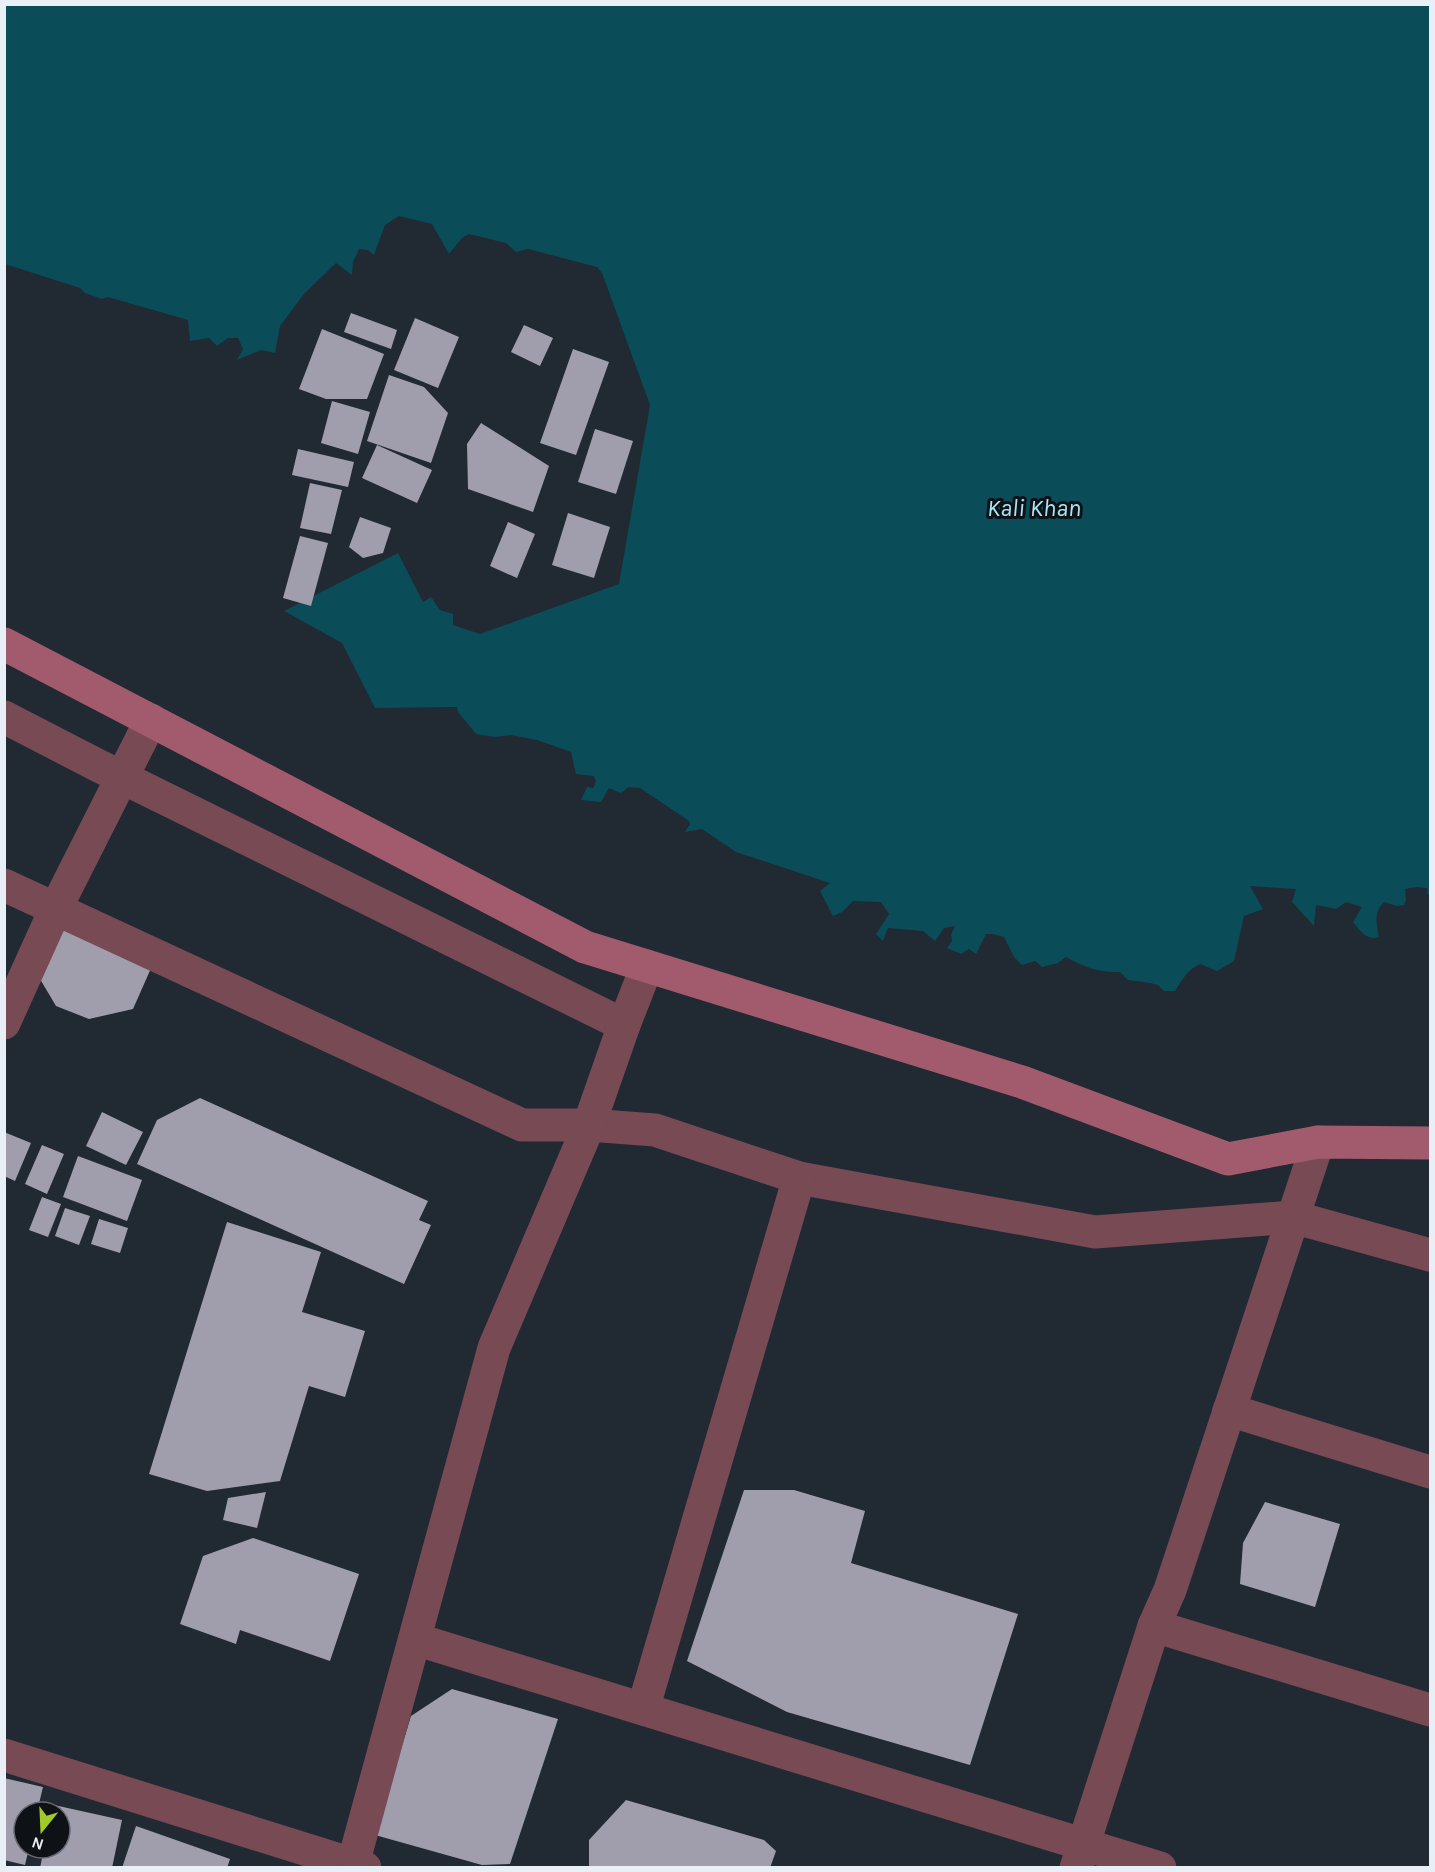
<svg xmlns="http://www.w3.org/2000/svg" width="1435" height="1872" viewBox="0 0 1435 1872" font-family="Karla,sans-serif">
	<rect width="100%" height="100%" fill="#212933"/>
	<!-- water -->
	<path fill="#0b4c59" d="M 4,5 L 1430,5 L 1430,894 L 1428,895 L 1427,888 L 1416,887 L 1405,889 L 1406,900 L 1404,905 L 1397,906 L 1384,902 C 1374,912 1376,924 1379,937 C 1367,941 1360,931 1353,922 L 1362,907 L 1346,902 L 1336,909 L 1316,905 L 1314,926 L 1292,902 L 1296,889 L 1250,886 L 1263,909 L 1244,916 L 1234,961 L 1217,971 L 1200,964 C 1188,969 1182,980 1175,991 L 1164,991 L 1158,985 L 1150,983 L 1128,980 L 1120,972 C 1100,973 1083,967 1066,957 L 1058,963 L 1042,967 L 1035,961 L 1022,965 L 1014,957 L 1004,937 L 993,934 L 986,934 L 976,954 L 969,949 L 961,954 L 947,948 L 952,941 L 951,935 L 955,926 L 944,928 L 935,941 L 923,931 L 888,928 L 883,941 L 876,934 L 889,914 L 881,902 L 853,901 L 842,912 L 833,916 L 820,891 L 830,883 L 736,852 L 702,829 L 685,832 L 690,824 L 689,821 L 640,788 L 628,787 L 621,793 L 609,788 L 601,802 L 581,800 L 587,787 L 593,788 L 596,782 L 594,776 L 576,774 L 571,752 L 537,740 L 511,735 L 495,737 L 476,734 L 458,712 L 457,707 L 375,708 L 342,643 L 284,611 L 398,553 L 423,602 L 431,597 L 440,610 L 453,614 L 453,625 L 480,634 L 619,584 L 650,405 L 602,273 L 597,267 L 528,249 L 516,252 L 506,243 L 469,234 L 462,238 L 449,254 L 432,224 L 399,216 L 385,225 L 374,255 L 368,250 L 359,249 L 353,262 L 352,275 L 336,263 L 304,294 L 280,326 L 275,353 L 261,350 L 237,360 L 243,349 L 238,338 L 228,338 L 217,346 L 209,338 L 190,341 L 188,320 L 108,297 L 102,299 L 85,293 L 80,288 L 5,264 Z"/>
	<!-- building -->
	<g fill="#a09ead">
		<path d="M 351,313 L 397,330 L 391,349 L 344,332 Z"/>
		<path d="M 415,318 L 459,337 L 438,388 L 394,370 Z"/>
		<path d="M 524,325 L 553,338 L 540,366 L 511,352 Z"/>
		<path d="M 322,329 L 384,354 L 367,399 L 326,399 L 299,389 Z"/>
		<path d="M 573,349 L 609,362 L 576,455 L 540,443 Z"/>
		<path d="M 389,375 L 424,387 L 448,413 L 431,463 L 367,441 Z"/>
		<path d="M 332,401 L 370,412 L 358,454 L 321,443 Z"/>
		<path d="M 481,423 L 549,466 L 533,512 L 468,489 L 467,444 Z"/>
		<path d="M 595,429 L 633,441 L 616,494 L 578,482 Z"/>
		<path d="M 377,445 L 432,470 L 417,503 L 362,478 Z"/>
		<path d="M 298,449 L 354,462 L 348,487 L 292,475 Z"/>
		<path d="M 310,483 L 342,490 L 331,534 L 300,528 Z"/>
		<path d="M 568,513 L 610,527 L 594,578 L 552,565 Z"/>
		<path d="M 360,517 L 391,528 L 383,553 L 363,558 L 349,547 Z"/>
		<path d="M 508,522 L 535,534 L 517,578 L 490,566 Z"/>
		<path d="M 300,536 L 328,543 L 311,606 L 283,598 Z"/>
		<path d="M 65,925 L 152,966 L 133,1009 L 89,1019 L 56,1006 L 40,979 Z"/>
		<path d="M 200,1098 L 428,1201 L 419,1220 L 431,1225 L 404,1284 L 137,1164 L 157,1120 Z"/>
		<path d="M 102,1112 L 143,1132 L 126,1165 L 86,1146 Z"/>
		<path d="M 4,1132 L 31,1143 L 15,1181 L 4,1176 Z"/>
		<path d="M 42,1145 L 64,1154 L 47,1194 L 25,1184 Z"/>
		<path d="M 78,1156 L 142,1180 L 127,1221 L 63,1197 Z"/>
		<path d="M 42,1197 L 61,1204 L 48,1237 L 29,1230 Z"/>
		<path d="M 65,1208 L 90,1216 L 79,1245 L 55,1236 Z"/>
		<path d="M 99,1219 L 128,1228 L 120,1253 L 91,1244 Z"/>
		<path d="M 227,1222 L 321,1252 L 302,1312 L 365,1331 L 345,1397 L 309,1386 L 280,1481 L 207,1491 L 149,1474 Z"/>
		<path d="M 744,1490 L 794,1490 L 865,1511 L 851,1563 L 1018,1614 L 970,1765 L 787,1712 L 687,1661 Z"/>
		<path d="M 266,1492 L 257,1528 L 223,1520 L 228,1498 Z"/>
		<path d="M 1265,1502 L 1340,1524 L 1315,1607 L 1240,1584 L 1243,1543 Z"/>
		<path d="M 253,1538 L 359,1574 L 330,1661 L 240,1630 L 236,1644 L 180,1624 L 203,1556 Z"/>
		<path d="M 452,1689 L 558,1719 L 510,1864 L 482,1865 L 375,1835 L 411,1716 Z"/>
		<path d="M 4,1778 L 43,1787 L 37,1812 L 24,1812 L 24,1848 L 29,1848 L 25,1865 L 4,1860 Z"/>
		<path d="M 626,1800 L 764,1840 L 776,1851 L 770,1868 L 589,1868 L 589,1840 Z"/>
		<path d="M 54,1805 L 122,1820 L 112,1868 L 40,1868 L 44,1848 L 60,1848 L 60,1812 L 52,1812 Z"/>
		<path d="M 136,1826 L 230,1859 L 227,1868 L 122,1868 Z"/>
	</g>
	<g fill="none" stroke-linecap="round" stroke-linejoin="round">
		<!-- minor -->
		<g stroke="#774a54" stroke-width="33">
			<path d="M 4,717 L 95,764 L 624,1025"/>
			<path d="M 4,885 L 522,1125 L 589,1125 L 655,1130 L 799,1178 L 1095,1232 L 1293,1217 L 1430,1255"/>
			<path d="M 4,1023 L 56,908 L 151,720"/>
			<path d="M 1229,1410 L 1430,1472"/>
			<path d="M 1154,1626 L 1430,1710"/>
			<path d="M 415,1639 L 1160,1868"/>
			<path d="M 643,1709 L 799,1178"/>
			<path d="M 4,1755 L 365,1868"/>
			<path d="M 353,1864 L 494,1348 L 589,1125 L 624,1025 L 647,966"/>
			<path d="M 1076,1868 L 1154,1626 L 1170,1590 L 1318,1142"/>
		</g>
		<!-- secondary -->
		<path stroke="#a25b6d" stroke-width="33" d="M 4,644 L 585,947 L 1022,1082 L 1228,1159 L 1318,1142 L 1430,1143"/>
	</g>
	<g text-anchor="middle" stroke-width="6" stroke-linejoin="round" paint-order="stroke">
		<!-- water labels -->
		<g font-size="24" font-style="italic" fill="#a9e7f7" stroke="#0e1116">
			<text x="1034" y="516">Kali Khan</text>
		</g>
	</g>
	<!-- border -->
	<rect width="1435" height="1872" fill="none" stroke="#e9eff6" stroke-width="12"/>
	<!-- north arrow -->
	<g transform="translate(42 1830) rotate(198)"><circle r="28" fill="#0e1116" stroke="#666a70" stroke-width="1.5"/>
	<path d="M0-4.5L10 22L0 15L-10 22Z" fill="#a2c928"/>
	<text y="-9" font-size="16" font-weight="bold" text-anchor="middle" fill="#e9eff6">N</text>
	</g>
</svg>
